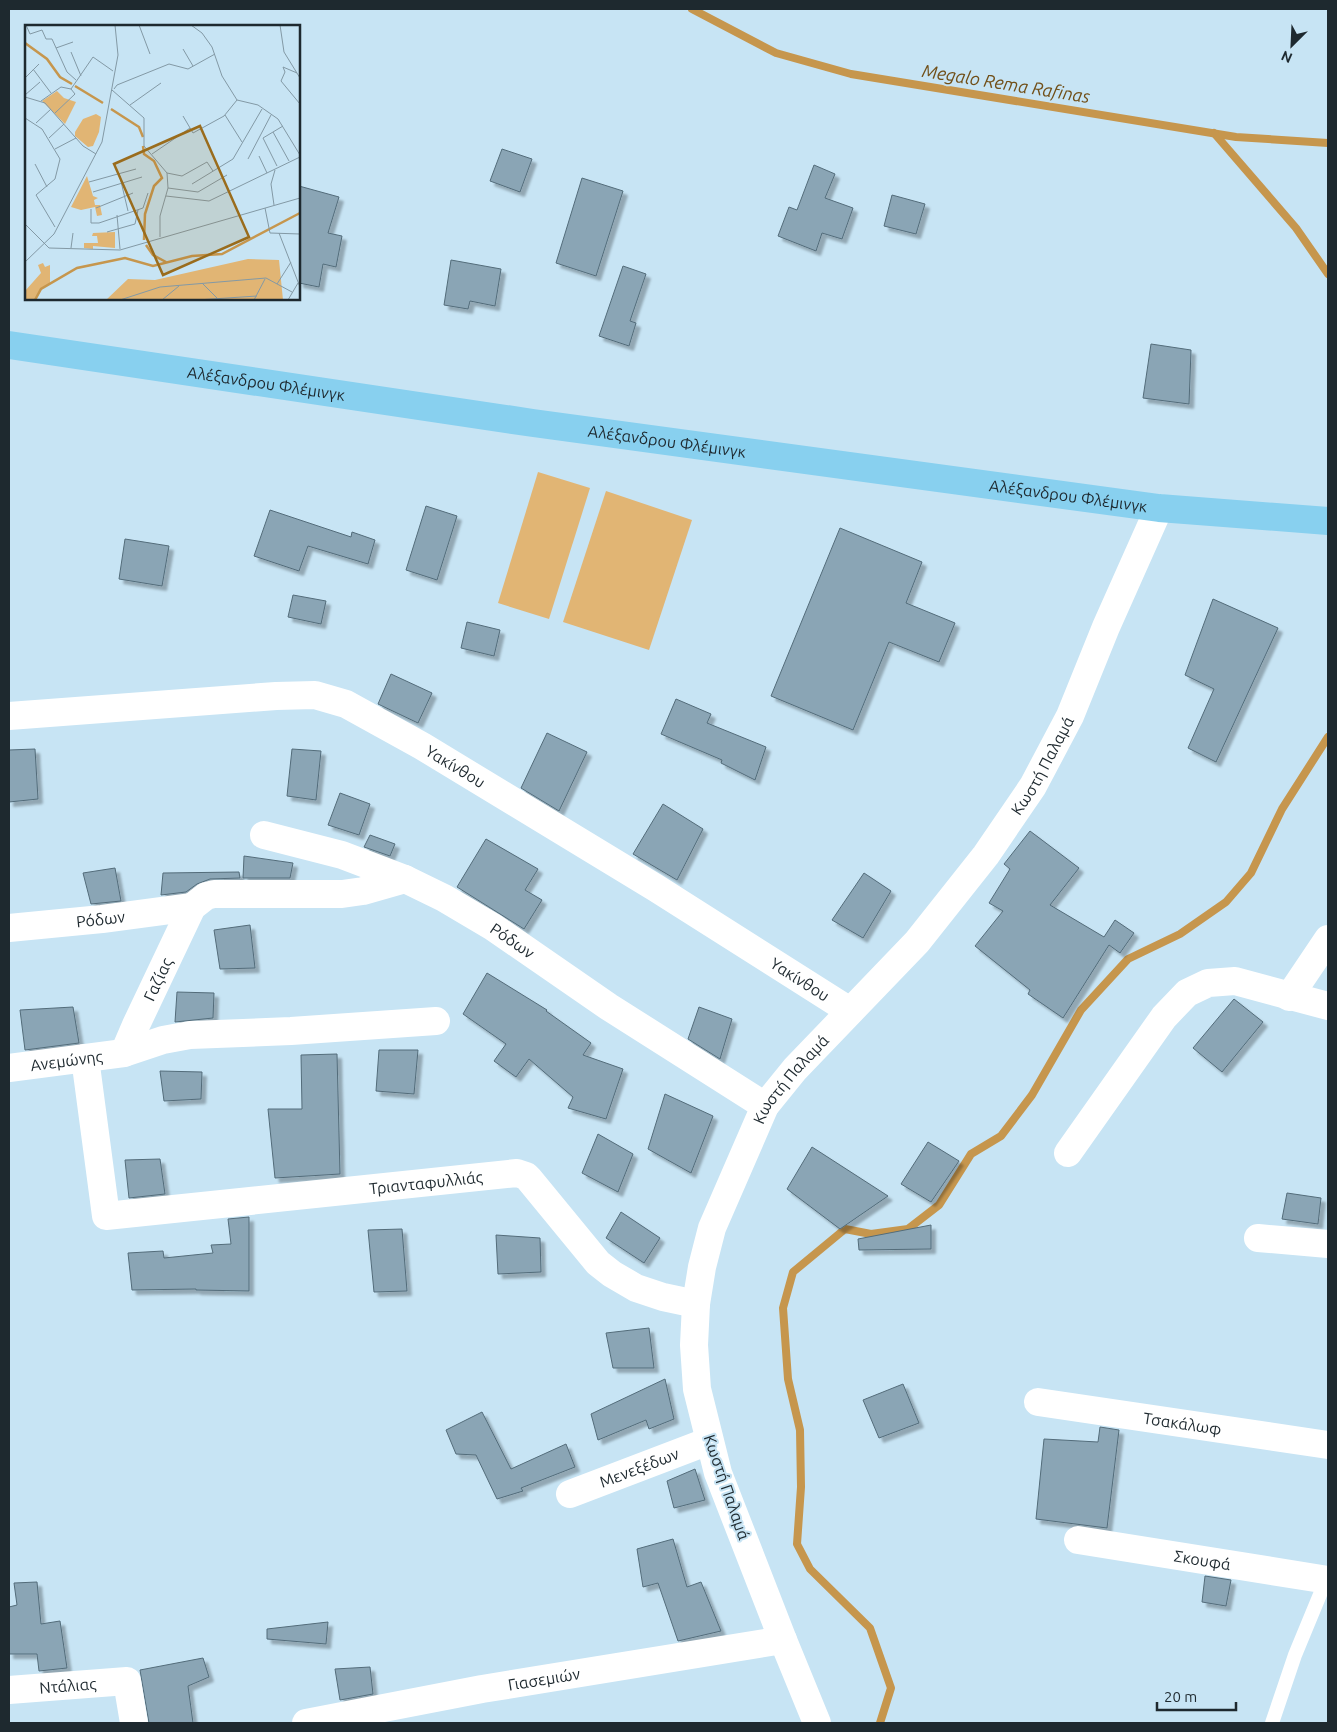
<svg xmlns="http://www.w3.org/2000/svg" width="1337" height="1732" viewBox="0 0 1337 1732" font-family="Ubuntu,sans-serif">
	<defs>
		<filter id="shadow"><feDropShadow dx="4.5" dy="4.5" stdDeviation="1" flood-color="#0004"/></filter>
	</defs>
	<rect width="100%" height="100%" fill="#c7e4f4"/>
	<!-- green -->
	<g fill="#e1b574">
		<path d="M 538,472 L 590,488 L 549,619 L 498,603 Z"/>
		<path d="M 606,491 L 692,520 L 649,650 L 563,622 Z"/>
	</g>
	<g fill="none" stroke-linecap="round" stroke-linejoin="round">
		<!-- stream -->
		<g stroke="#c6964d" stroke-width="8">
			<path d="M 692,9 L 776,53 L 851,74 L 1236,137 L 1328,143"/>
			<path d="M 1214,133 L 1296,228 L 1328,274"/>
			<path d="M 880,1723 L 891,1688 L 870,1628 L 810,1569 L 797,1544 L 801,1487 L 800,1430 L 788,1379 L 783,1308 L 793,1272 L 845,1229 L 871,1234 L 908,1229 L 939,1205 L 971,1154 L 1001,1136 L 1032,1095 L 1081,1010 L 1128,959 L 1180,934 L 1226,902 L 1251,873 L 1282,809 L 1328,737"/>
		</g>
	</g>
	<!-- building -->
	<g fill="#8aa5b5" stroke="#536c7a" filter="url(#shadow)">
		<path d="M 502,149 L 532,159 L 520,192 L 490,181 Z"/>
		<path d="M 814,165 L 835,174 L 825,198 L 853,208 L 842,239 L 822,233 L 816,251 L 778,236 L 789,207 L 797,210 Z"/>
		<path d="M 582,178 L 623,191 L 596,276 L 556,263 Z"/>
		<path d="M 299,186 L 339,197 L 328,233 L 342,236 L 336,267 L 323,264 L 319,287 L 299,283 Z"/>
		<path d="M 892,195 L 925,204 L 916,234 L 884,226 Z"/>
		<path d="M 451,260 L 501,269 L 495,306 L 470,301 L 468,309 L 444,305 Z"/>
		<path d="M 623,266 L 646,274 L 630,321 L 636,323 L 629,346 L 599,336 Z"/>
		<path d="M 1151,344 L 1191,350 L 1189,404 L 1143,398 Z"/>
		<path d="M 426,506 L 457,516 L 437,580 L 406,570 Z"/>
		<path d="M 270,510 L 351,537 L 352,532 L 375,540 L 368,564 L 308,546 L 299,571 L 254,556 Z"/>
		<path d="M 840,528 L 922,562 L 906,603 L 955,623 L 939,662 L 889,642 L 853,730 L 771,696 Z"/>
		<path d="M 125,539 L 169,546 L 162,586 L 119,579 Z"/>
		<path d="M 293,595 L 326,601 L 321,624 L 288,617 Z"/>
		<path d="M 1213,599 L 1278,628 L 1216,762 L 1188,748 L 1214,689 L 1185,675 Z"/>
		<path d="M 467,622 L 500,630 L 494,656 L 461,648 Z"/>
		<path d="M 391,674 L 432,693 L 418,723 L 378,704 Z"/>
		<path d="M 676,699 L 711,714 L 707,723 L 766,747 L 755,780 L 721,763 L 722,760 L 661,734 Z"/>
		<path d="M 547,733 L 587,752 L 559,811 L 521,788 Z"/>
		<path d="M 35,749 L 38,799 L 9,802 L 9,750 Z"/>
		<path d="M 292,749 L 321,751 L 316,800 L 287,796 Z"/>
		<path d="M 340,793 L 370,804 L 359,835 L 328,825 Z"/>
		<path d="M 663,804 L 703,829 L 677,880 L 633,854 Z"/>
		<path d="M 1030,831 L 1079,868 L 1050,905 L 1104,937 L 1115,920 L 1134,933 L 1120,953 L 1109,945 L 1063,1018 L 1028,994 L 1030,990 L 975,946 L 1003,911 L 989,903 L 1010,869 L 1004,864 Z"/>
		<path d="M 370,835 L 395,844 L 390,856 L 364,847 Z"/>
		<path d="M 486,839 L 538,869 L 525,890 L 542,900 L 524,929 L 457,887 Z"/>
		<path d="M 244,856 L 293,863 L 290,878 L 243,878 Z"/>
		<path d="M 115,868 L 121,901 L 91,904 L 83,873 Z"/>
		<path d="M 239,872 L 240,878 L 210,879 L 197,884 L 186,892 L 161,895 L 163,873 Z"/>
		<path d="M 864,873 L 891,891 L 863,938 L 832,920 Z"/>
		<path d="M 250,925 L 255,968 L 220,969 L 214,930 Z"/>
		<path d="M 487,973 L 547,1010 L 546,1011 L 591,1043 L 583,1055 L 623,1069 L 606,1119 L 568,1108 L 573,1097 L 529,1059 L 516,1077 L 494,1061 L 506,1044 L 463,1014 Z"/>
		<path d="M 177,992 L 214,993 L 213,1018 L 175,1022 Z"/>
		<path d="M 1234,999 L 1263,1022 L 1222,1072 L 1193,1048 Z"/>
		<path d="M 73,1007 L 79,1043 L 25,1050 L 20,1010 Z"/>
		<path d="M 699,1007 L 732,1019 L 720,1059 L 688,1039 Z"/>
		<path d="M 379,1050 L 418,1050 L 414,1094 L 376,1091 Z"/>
		<path d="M 337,1054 L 340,1174 L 275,1178 L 268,1109 L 302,1109 L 301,1055 Z"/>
		<path d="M 160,1071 L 202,1072 L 201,1099 L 164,1101 Z"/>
		<path d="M 665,1094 L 713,1116 L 691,1173 L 648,1149 Z"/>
		<path d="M 598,1134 L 633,1154 L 618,1192 L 582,1173 Z"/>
		<path d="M 928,1142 L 959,1161 L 931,1202 L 901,1184 Z"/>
		<path d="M 812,1147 L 888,1196 L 840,1229 L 787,1189 Z"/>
		<path d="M 160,1159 L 165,1194 L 129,1198 L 125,1160 Z"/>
		<path d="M 1287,1193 L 1321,1198 L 1318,1224 L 1282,1219 Z"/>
		<path d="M 621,1212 L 660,1238 L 644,1263 L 606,1238 Z"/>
		<path d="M 249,1217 L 249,1291 L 196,1290 L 196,1289 L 132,1290 L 128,1253 L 163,1251 L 164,1258 L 213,1253 L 211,1245 L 231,1244 L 228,1219 Z"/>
		<path d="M 931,1225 L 931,1249 L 859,1250 L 858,1239 Z"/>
		<path d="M 402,1229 L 407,1291 L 374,1292 L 368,1230 Z"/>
		<path d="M 496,1235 L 540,1238 L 541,1272 L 498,1274 Z"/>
		<path d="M 649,1328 L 654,1368 L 613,1368 L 606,1333 Z"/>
		<path d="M 665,1379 L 674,1419 L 649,1429 L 646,1420 L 598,1440 L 591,1414 Z"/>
		<path d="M 903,1384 L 919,1423 L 879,1438 L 863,1400 Z"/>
		<path d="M 482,1412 L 511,1469 L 566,1444 L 575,1467 L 521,1488 L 523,1491 L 497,1499 L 476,1455 L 456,1454 L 446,1430 Z"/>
		<path d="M 1100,1427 L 1119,1430 L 1107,1528 L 1036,1519 L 1044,1439 L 1098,1442 Z"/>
		<path d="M 695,1469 L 705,1500 L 674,1508 L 667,1481 Z"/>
		<path d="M 673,1539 L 687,1587 L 701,1582 L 721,1631 L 678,1641 L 658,1583 L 643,1587 L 637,1549 Z"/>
		<path d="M 1205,1576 L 1231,1580 L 1226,1606 L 1202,1602 Z"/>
		<path d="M 37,1582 L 41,1624 L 60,1621 L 67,1668 L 39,1671 L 37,1654 L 9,1654 L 9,1607 L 17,1605 L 14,1583 Z"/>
		<path d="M 328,1622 L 326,1644 L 267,1639 L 267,1629 Z"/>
		<path d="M 203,1658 L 209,1677 L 188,1686 L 193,1723 L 149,1723 L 140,1670 Z"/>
		<path d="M 370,1667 L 373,1694 L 340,1700 L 335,1669 Z"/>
	</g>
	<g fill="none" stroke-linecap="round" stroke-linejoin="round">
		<!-- service -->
		<path stroke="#fff" stroke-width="14" d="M 1272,1723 L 1295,1655 L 1326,1580"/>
		<!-- minor -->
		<g stroke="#fff" stroke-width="28">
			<path id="s1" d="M 9,716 L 276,696 L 315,695 L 346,704 L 422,746 L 656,888 L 850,1011"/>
			<path d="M 264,835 L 342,855 L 405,879"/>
			<path id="s2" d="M 9,928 L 102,919 L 192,907"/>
			<path d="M 1289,997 L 1328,939"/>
			<path id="s3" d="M 124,1053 L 136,1025 L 192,907 L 206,896 L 214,894 L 342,894 L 363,891 L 405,879 L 444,898 L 493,927 L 609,1007 L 765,1106"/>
			<path id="s4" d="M 85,1058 L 106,1216 L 517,1173 L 526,1176 L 529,1179 L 598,1263 L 612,1274 L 636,1288 L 663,1297 L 696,1304"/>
			<path id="s5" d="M 9,1068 L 124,1053 L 163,1040 L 190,1035 L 291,1031 L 436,1021"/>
			<path d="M 1068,1153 L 1164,1017 L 1187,993 L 1208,983 L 1235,981 L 1328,1006"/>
			<path d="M 1258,1238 L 1328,1244"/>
			<path id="s6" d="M 1038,1402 L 1328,1445"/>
			<path id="s7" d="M 570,1494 L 709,1441"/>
			<path id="s8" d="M 1078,1540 L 1328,1580"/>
			<path id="s9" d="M 9,1690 L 127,1681 L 134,1723"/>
			<path id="s10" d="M 306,1723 L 482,1689 L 783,1640"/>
			<path id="s11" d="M 817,1723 L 783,1640 L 718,1473 L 697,1389 L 694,1345 L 696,1304 L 702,1267 L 712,1228 L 765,1106 L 795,1069 L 917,942 L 986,855 L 1033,786 L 1070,716 L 1106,627 L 1159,508"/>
		</g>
		<!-- primary -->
		<path stroke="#88d0ef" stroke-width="28" id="s12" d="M 9,345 L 533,423 L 1159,508 L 1328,521"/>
	</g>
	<g text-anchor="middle" stroke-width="4" stroke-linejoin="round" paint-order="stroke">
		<!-- street labels -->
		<g font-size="16" fill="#1e292f" stroke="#c7e4f4">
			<text dy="6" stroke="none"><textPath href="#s12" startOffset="260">Αλέξανδρου Φλέμινγκ</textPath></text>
			<text dy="6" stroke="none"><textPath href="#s12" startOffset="665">Αλέξανδρου Φλέμινγκ</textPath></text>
			<text dy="6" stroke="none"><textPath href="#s12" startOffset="1070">Αλέξανδρου Φλέμινγκ</textPath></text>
			<text dy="6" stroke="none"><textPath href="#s11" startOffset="1092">Κωστή Παλαμά</textPath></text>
			<text dy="6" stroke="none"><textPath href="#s1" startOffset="465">Υακίνθου</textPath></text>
			<text dy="6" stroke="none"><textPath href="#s2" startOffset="92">Ρόδων</textPath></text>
			<text dy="6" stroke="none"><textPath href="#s3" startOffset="504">Ρόδων</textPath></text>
			<text dy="6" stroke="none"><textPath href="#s1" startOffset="870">Υακίνθου</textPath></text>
			<text dy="6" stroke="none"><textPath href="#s3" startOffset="81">Γαζίας</textPath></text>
			<text dy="6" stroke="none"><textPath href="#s5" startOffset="58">Ανεμώνης</textPath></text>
			<text dy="6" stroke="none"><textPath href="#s11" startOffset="688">Κωστή Παλαμά</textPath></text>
			<text dy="6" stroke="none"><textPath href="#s4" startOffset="481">Τριανταφυλλιάς</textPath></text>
			<text dy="6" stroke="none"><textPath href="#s6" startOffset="146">Τσακάλωφ</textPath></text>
			<text dy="6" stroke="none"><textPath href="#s7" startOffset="74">Μενεξέδων</textPath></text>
			<text transform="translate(727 1487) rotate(71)" y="6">Κωστή Παλαμά</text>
			<text dy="6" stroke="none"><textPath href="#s8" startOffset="126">Σκουφά</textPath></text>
			<text dy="6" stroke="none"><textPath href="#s10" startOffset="242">Γιασεμιών</textPath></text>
			<text dy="6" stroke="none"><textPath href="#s9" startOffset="59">Ντάλιας</textPath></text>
		</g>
		<!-- water labels -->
		<g font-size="18" font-style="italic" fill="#714f18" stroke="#c7e4f4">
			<text transform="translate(1006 84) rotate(9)" y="6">Megalo Rema Rafinas</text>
		</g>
	</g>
	<!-- overview -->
	<g transform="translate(25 25)">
		<rect width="275" height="275" fill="#c7e4f4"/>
		<path d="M 32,66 L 39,73 L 51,77 L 40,99 L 17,76 ZM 71,89 L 76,92 L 74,107 L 68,121 L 63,122 L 50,111 L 50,107 L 58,94 ZM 62,151 L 68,171 L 73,173 L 69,175 L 70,180 L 75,180 L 77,190 L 72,191 L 70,182 L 56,185 L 46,182 ZM 90,207 L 90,223 L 68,221 L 68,224 L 59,223 L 59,218 L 73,218 L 72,211 L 67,211 L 68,208 ZM 223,234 L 254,235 L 258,275 L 81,275 L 103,254 L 130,255 ZM 18,238 L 20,242 L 25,240 L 25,259 L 16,264 L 10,275 L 0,275 L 0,266 L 16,248 L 13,240 Z" fill="#e1b574"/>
		<path fill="none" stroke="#c6964d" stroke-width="2.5" d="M 0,18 L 22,34 L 35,52 L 47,59M 50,61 L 78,78M 86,84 L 114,102 L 118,112M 118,121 L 119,129 L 129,136 L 137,153 L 129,161 L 120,189 L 119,215M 121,220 L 128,230 L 141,237M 10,275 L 16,264 L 52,243 L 100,233 L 128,241 L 167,231 L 197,229 L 275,188"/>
		<path fill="none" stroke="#8399a5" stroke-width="1" d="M 1,0 L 5,9 L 17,5 L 21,14 L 27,14 L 42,47 L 51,55M 114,0 L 125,29M 166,0 L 177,8 L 187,22 L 197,51 L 212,75 L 233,80 L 253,94 L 275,130M 255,0 L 259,27 L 275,53M 31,23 L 48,17M 158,24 L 168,41M 46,27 L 56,51M 8,44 L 26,68M 272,48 L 258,42 L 260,47 L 256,56 L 275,79M 0,53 L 14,39M 46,64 L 68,32 L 88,46M 89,64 L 92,60 L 144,39 L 163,44 L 190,29M 87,65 L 119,93 L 119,121 L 142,148 L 143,163 L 135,191 L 135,212M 0,70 L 15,57M 0,72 L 20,78 L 58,121 L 71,129M 16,76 L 36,62 L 46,64 L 50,69 L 30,88M 105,80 L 136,58M 200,90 L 217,117M 158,91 L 168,108 L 199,91 L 212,75M 0,93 L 17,104 L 35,134 L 30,154 L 11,170 L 30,202M 11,98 L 26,84M 248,107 L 264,136M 24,113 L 39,99M 238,113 L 252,141M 238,113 L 258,101M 30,124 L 51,113M 127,129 L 165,103M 234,131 L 242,148M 223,134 L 246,90M 10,139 L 22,162M 94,148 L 103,186M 142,148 L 157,151 L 182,137 L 188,146M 64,157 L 111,144M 167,159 L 208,134 L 237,84M 143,163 L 173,167 L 202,150M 68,167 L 117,152M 141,171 L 184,176 L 275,132M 249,180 L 246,159 L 250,145M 71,183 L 108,168M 240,183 L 245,208 L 275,209M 66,184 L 66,198 L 74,198 L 118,183 L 123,168M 92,190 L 95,224M 0,199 L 24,223 L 95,225 L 275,173M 82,207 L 110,199 L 113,185M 254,208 L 275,262M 46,223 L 48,208M 0,237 L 29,209 L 77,117 L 93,30 L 90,0M 241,253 L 267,267M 177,258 L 192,273M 252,259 L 266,237M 95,275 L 135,262 L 241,253M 137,275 L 154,261M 172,275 L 232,271M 229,275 L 240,254M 263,275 L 273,258"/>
		<path fill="#9a6c1c" fill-opacity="0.15" stroke="#9a6c1c" stroke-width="2.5" d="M 175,101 L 224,212 L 138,250 L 89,139 Z"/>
		<rect width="275" height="275" fill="none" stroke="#1e292f" stroke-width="2.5"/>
	</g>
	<!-- border -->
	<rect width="1337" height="1732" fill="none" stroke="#1e292f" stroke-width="20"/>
	<!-- north arrow -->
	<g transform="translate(1292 45) rotate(204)" stroke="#c7e4f4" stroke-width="4" paint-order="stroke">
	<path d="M0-4L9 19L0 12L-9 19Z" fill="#1e292f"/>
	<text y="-8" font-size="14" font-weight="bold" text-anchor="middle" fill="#1e292f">N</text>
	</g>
	<!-- scale -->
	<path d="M1157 1702v8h79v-8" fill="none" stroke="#1e292f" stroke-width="2.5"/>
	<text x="1164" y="1702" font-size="15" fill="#1e292f" stroke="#c7e4f4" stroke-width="4" paint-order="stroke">20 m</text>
</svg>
